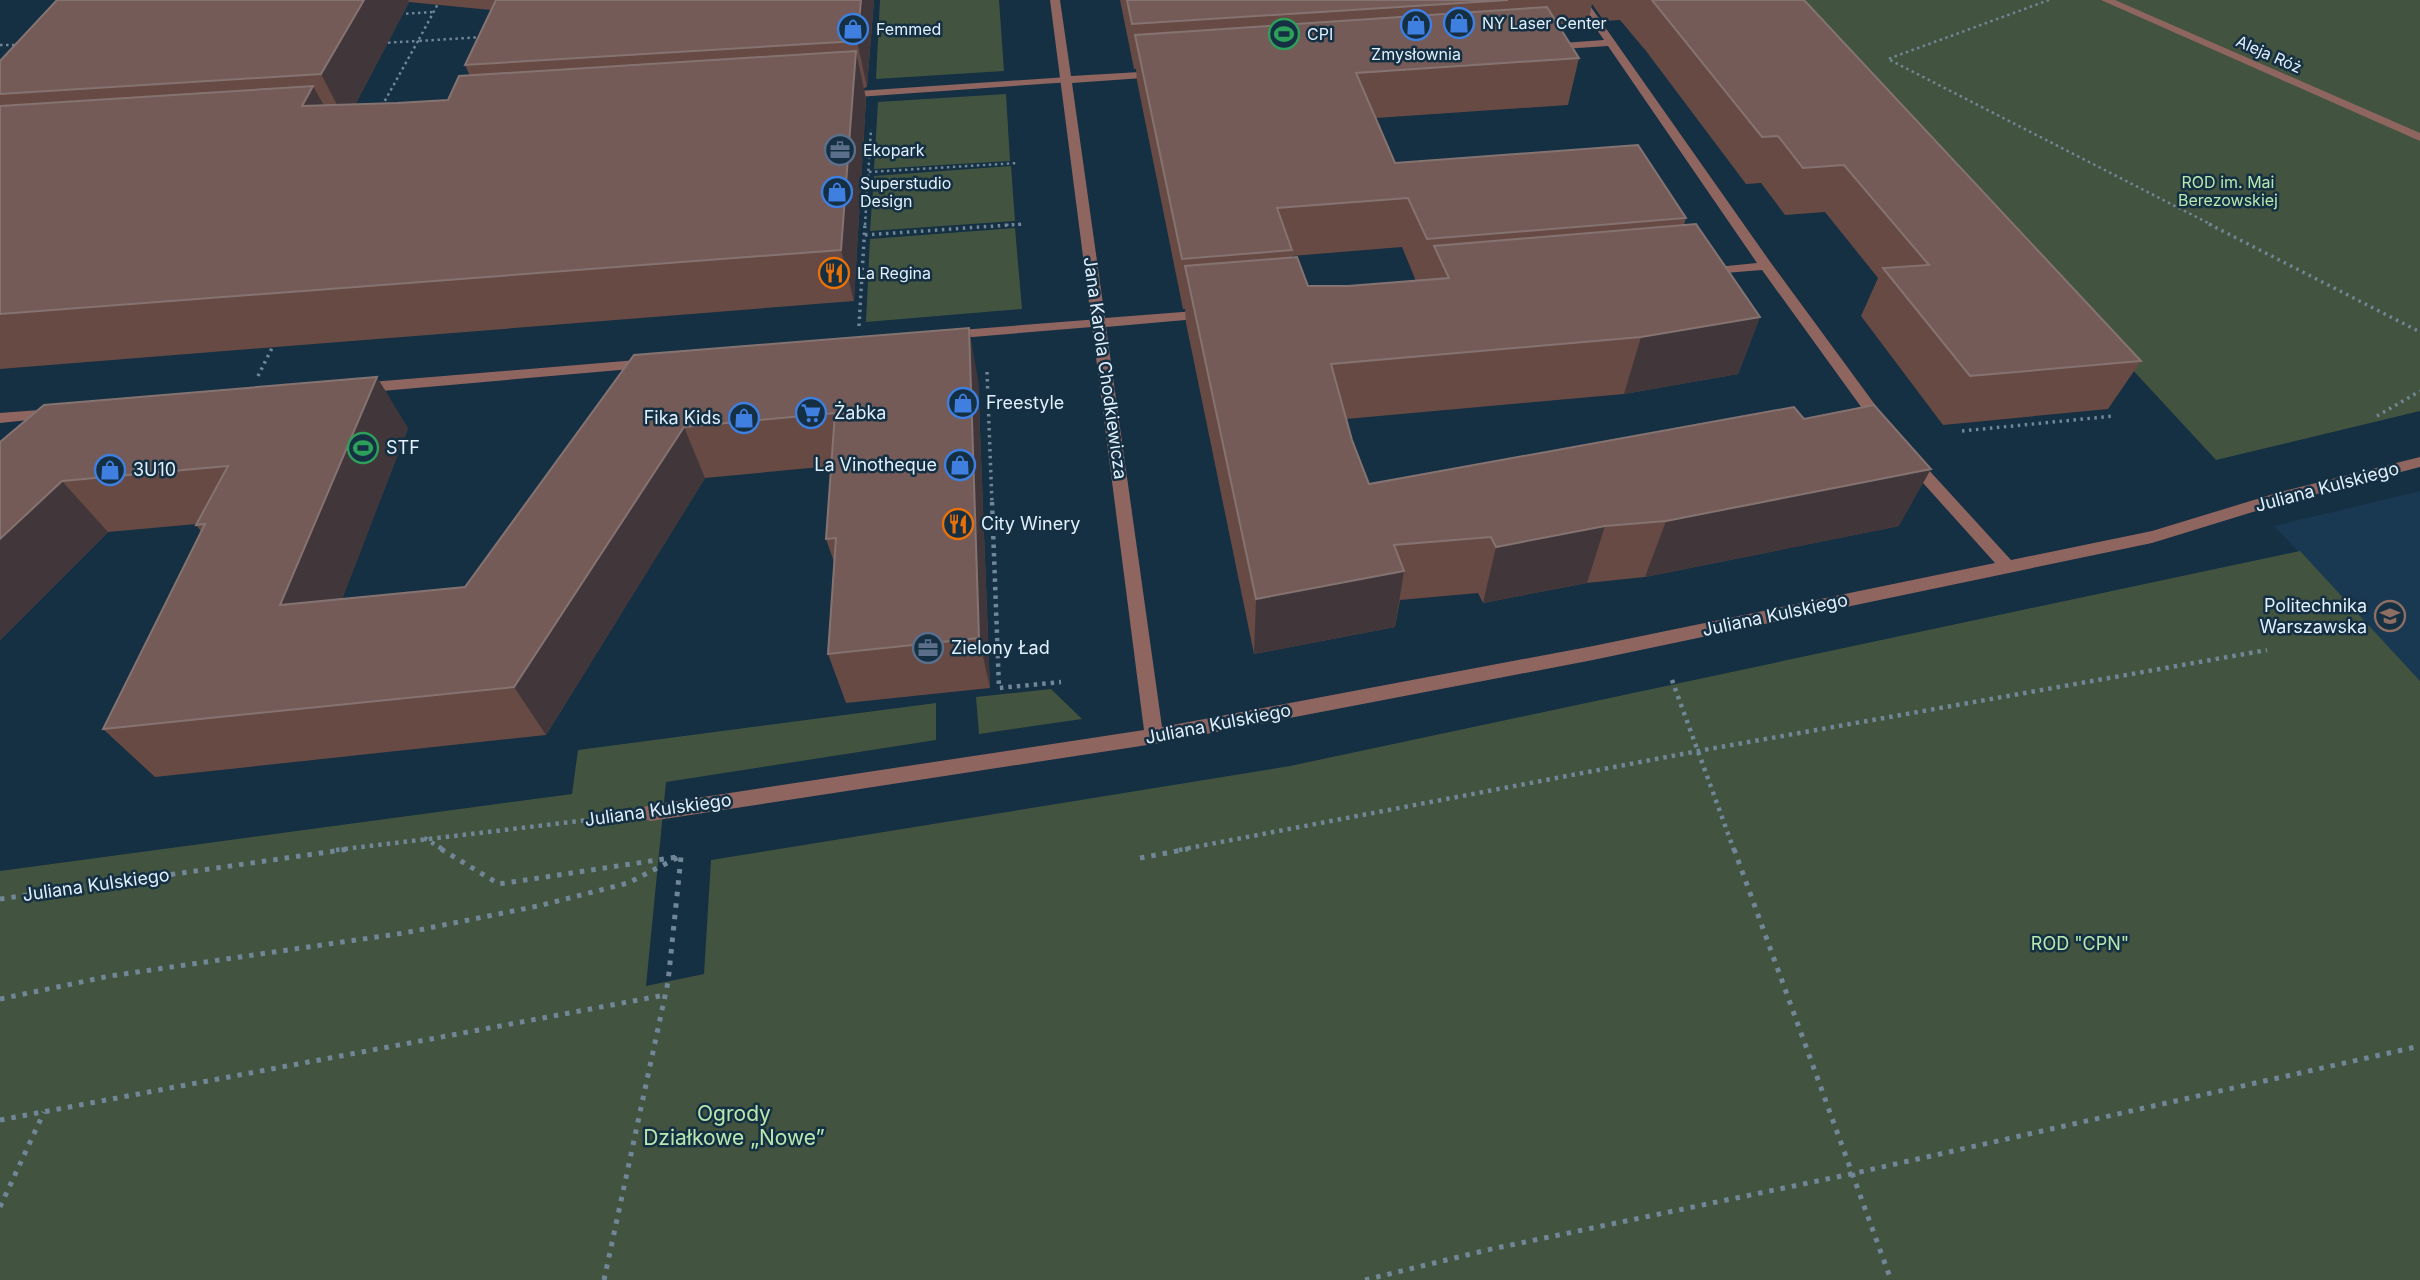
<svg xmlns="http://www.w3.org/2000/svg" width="2420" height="1280" viewBox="0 0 2420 1280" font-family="Inter,sans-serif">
	<rect width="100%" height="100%" fill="#152f43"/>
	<!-- built -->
	<path fill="#193952" d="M 2420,491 L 2420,681 L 2274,526 Z"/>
	<!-- green -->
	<g fill="#42543f">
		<path d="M 880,0 L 999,0 L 1004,71 L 876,79 Z"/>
		<path d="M 1775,0 L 2420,0 L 2420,411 L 2216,460 L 1895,113 Z"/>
		<path d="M 1006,94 L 1010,161 L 874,169 L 878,102 Z"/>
		<path d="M 1011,166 L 1015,221 L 870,231 L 874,176 Z"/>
		<path d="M 1015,228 L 1022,309 L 866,322 L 870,239 Z"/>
		<path d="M 2300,551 L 2420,681 L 2420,1280 L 0,1280 L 0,871 L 572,794 L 578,750 L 936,703 L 936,740 L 666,782 L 646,986 L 704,974 L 711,860 L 1290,766 Z"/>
		<path d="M 1051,689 L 1082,719 L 979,734 L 976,697 Z"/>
	</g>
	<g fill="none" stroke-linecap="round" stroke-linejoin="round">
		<!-- path-far3 -->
		<g stroke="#718697" stroke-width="2.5" stroke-dasharray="2.5 3.5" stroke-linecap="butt">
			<path d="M 440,0 L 418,41 L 483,37"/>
			<path d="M 2049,0 L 1888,59 L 2212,225"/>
			<path d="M 400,14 L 433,12"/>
			<path d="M 382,43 L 418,41 L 382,106"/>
			<path d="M 0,45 L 18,45"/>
			<path d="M 869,172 L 1018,163"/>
			<path d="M 865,225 L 871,129"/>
			<path d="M 1006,225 L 1024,224"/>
		</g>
		<!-- path-far2 -->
		<g stroke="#718697" stroke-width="3.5" stroke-dasharray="2.5 4.5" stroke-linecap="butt">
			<path d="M 2209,224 L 2420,332"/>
			<path d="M 865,235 L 1024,224"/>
			<path d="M 859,326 L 865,224"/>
			<path d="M 987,372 L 992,504"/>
			<path d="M 258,376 L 275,342"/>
			<path d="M 2377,416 L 2420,391"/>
			<path d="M 1962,431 L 2114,416"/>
		</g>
		<!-- path-far1 -->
		<g stroke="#718697" stroke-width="4.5" stroke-dasharray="3.5 5" stroke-linecap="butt">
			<path d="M 992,502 L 999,688 L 1061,682"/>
			<path d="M 1672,680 L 1734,850"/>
			<path d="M 424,838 L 444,850"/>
			<path d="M 336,850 L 613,817"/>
			<path d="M 1179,850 L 1698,751 L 2267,650"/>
		</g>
		<!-- path -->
		<g stroke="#718697" stroke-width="5" stroke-dasharray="4.5 7" stroke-linecap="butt">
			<path d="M 441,849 L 499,884 L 677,857"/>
			<path d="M 1734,849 L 1891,1280"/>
			<path d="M 1140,858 L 1188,849"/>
			<path d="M 0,899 L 349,849"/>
			<path d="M 0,999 L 110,976 L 404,933 L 538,906 L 628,883 L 681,856"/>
			<path d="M 0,1120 L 665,995"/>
			<path d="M 0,1207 L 44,1112"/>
			<path d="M 604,1280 L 668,982 L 681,857"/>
			<path d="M 1365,1280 L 1487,1250 L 1851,1174 L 2420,1046"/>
		</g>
		<!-- service -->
		<g fill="#8f6560" fill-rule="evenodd">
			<path d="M 1067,77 L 1071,78 L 1071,82 L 843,98 L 837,95 L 843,92 Z"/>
			<path d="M 1099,319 L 1106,323 L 1104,326 L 948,339 L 941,335 L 948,331 Z"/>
			<path d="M 649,359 L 656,364 L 654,367 L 359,393 L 352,388 L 359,383 Z"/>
			<path d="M 52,409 L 57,411 L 59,414 L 57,417 L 0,423 L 0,413 Z"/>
		</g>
		<!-- pedestrian -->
		<path fill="#8f6560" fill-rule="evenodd" d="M 2101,0 L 2115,0 L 2420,133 L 2420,141 Z"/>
		<!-- minor -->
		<g fill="#8f6560" fill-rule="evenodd">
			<path d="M 1050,0 L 1060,0 L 1071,76 L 1157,71 L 1163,74 L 1157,77 L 1072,83 L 1105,318 L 1208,310 L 1215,314 L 1208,318 L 1106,327 L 1162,727 L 1593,646 L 1995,563 L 1906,464 L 1903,460 L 1911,455 L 1916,456 L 2011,560 L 2152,531 L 2280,492 L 2420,457 L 2420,467 L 2282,503 L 2152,543 L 1593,660 L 1154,744 L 651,821 L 644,819 L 641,813 L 644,807 L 651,805 L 1144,730 Z"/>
			<path d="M 1576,0 L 1586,0 L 1771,263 L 1887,421 L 1890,425 L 1887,429 L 1877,429 L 1762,270 L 1701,275 L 1699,272 L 1706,268 L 1757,263 L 1608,46 L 1548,50 L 1543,47 L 1548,44 L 1604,40 Z"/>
		</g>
	</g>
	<!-- wall -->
	<g fill="#674a43" fill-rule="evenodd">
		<path d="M 57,0 L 874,0 L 867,87 L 864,88 L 866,99 L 854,301 L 0,369 L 0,61 ZM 409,2 L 491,10 L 465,65 L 470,76 L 448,100 L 355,105 Z"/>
		<path d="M 1120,0 L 1804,0 L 2141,361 L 2108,409 L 1943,425 L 1861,316 L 1878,278 L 1825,212 L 1785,215 L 1761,183 L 1746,184 L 1646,51 L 1620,20 L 1604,21 L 1592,4 L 1588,22 L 1558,24 L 1579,58 L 1568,105 L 1376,118 L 1395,163 L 1686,218 L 1684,225 L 1760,317 L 1738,374 L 1624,394 L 1346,419 L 1352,440 L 1369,484 L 1899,526 L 1645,577 L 1587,583 L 1483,603 L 1478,593 L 1400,600 L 1395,627 L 1254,654 L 1186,323 L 1185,309 L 1183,309 L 1137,81 L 1136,69 L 1134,69 ZM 1402,247 L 1416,281 L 1348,286 L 1308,286 L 1292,257 L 1292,256 Z"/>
		<path d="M 634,355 L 978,379 L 990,688 L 846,703 L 828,654 L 834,562 L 826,539 L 831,466 L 705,478 L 546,735 L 155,777 L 103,729 L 201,531 L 196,525 L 196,524 L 108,532 L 0,640 L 0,442 L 408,428 L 342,599 L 465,587 Z"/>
	</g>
	<!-- shaded-wall -->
	<g fill="#41373b">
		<path d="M 364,0 L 408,0 L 409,2 L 346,122 L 321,74 Z"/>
		<path d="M 861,0 L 874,0 L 867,87 L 857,41 Z"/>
		<path d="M 856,51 L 866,99 L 854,301 L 841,250 Z"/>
		<path d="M 313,86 L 340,134 L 302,106 Z"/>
		<path d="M 1760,317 L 1738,374 L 1624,394 L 1641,337 Z"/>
		<path d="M 969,328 L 978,379 L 990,688 L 979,638 Z"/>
		<path d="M 377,377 L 408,428 L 321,654 L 280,605 Z"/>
		<path d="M 684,427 L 705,478 L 546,735 L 514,687 Z"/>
		<path d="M 1931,469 L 1899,526 L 1645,577 L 1666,521 Z"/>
		<path d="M 62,481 L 108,532 L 0,640 L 0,539 Z"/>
		<path d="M 1605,526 L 1587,583 L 1483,603 L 1496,547 Z"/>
		<path d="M 1404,571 L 1395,627 L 1254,654 L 1256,599 Z"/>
	</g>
	<!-- building -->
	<g fill="#745b57" stroke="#857371" stroke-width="2">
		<path d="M 57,0 L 364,0 L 321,74 L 0,94 L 0,61 Z"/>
		<path d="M 496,0 L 861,0 L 857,41 L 465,65 Z"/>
		<path d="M 1127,0 L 1508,0 L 1132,24 Z"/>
		<path d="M 1652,0 L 1804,0 L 2141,361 L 1970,376 L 1883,268 L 1929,265 L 1844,165 L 1803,168 L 1778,136 L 1762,137 Z"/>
		<path d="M 1547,7 L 1579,58 L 1356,73 L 1395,163 L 1638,145 L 1686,218 L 1427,239 L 1408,198 L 1277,208 L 1292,250 L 1182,259 L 1135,35 Z"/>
		<path d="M 856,51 L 841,250 L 0,314 L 0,106 L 313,86 L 302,106 L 397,103 L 448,100 L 459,76 Z"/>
		<path d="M 1696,224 L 1760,317 L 1641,337 L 1331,364 L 1352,440 L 1369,484 L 1794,407 L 1804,419 L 1874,405 L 1931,469 L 1666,521 L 1605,526 L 1496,547 L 1491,537 L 1394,545 L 1404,571 L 1256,599 L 1185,266 L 1297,257 L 1308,286 L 1348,286 L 1449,278 L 1434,246 Z"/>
		<path d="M 969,328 L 979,638 L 828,654 L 836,538 L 826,539 L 835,413 L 684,427 L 514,687 L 103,729 L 205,524 L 196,525 L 228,466 L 62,481 L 0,539 L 0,442 L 44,405 L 377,377 L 280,605 L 465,587 L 634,355 Z"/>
	</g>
	<!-- icons -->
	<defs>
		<g id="shop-ring" transform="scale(1.575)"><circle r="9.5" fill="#152f43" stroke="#3f7fe0" stroke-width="1.5"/><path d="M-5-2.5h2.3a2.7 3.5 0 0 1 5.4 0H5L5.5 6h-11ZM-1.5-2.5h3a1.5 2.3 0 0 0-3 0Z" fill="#3f7fe0"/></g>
		<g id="stadium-ring" transform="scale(1.575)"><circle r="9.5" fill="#152f43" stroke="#2e9e5b" stroke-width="1.5"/><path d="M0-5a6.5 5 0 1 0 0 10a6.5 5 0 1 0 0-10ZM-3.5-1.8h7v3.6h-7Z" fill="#2e9e5b"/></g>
		<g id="office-ring" transform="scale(1.575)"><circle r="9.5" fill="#152f43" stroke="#5c6f8a" stroke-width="1.5"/><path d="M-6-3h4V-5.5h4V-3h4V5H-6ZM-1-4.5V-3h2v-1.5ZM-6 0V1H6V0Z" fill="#5c6f8a"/></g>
		<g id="restaurant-ring" transform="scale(1.575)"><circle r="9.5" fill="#152f43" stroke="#e8710a" stroke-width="1.5"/><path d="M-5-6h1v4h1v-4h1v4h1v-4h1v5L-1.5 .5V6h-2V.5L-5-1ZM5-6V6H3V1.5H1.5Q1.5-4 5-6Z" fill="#e8710a"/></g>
		<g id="supermarket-ring" transform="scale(1.575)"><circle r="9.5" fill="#152f43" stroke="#3f7fe0" stroke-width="1.5"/><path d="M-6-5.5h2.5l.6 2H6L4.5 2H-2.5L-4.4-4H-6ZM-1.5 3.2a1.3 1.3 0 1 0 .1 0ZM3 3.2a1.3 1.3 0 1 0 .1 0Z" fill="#3f7fe0"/></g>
		<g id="university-ring" transform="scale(1.575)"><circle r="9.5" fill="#152f43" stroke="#8d6e63" stroke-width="1.5"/><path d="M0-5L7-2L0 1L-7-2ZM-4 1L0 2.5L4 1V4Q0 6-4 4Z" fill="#8d6e63"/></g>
	</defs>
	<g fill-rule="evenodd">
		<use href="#shop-ring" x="1459" y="23"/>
		<use href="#shop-ring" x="1416" y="25"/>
		<use href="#shop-ring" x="853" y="29"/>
		<use href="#stadium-ring" x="1284" y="34"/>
		<use href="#office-ring" x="840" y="150"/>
		<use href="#shop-ring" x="837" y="192"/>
		<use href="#restaurant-ring" x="834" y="273"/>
		<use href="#shop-ring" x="963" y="403"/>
		<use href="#supermarket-ring" x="811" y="413"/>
		<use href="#shop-ring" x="744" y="418"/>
		<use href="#stadium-ring" x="363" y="448"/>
		<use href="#shop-ring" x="960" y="465"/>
		<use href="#shop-ring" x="110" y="470"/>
		<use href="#restaurant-ring" x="958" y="524"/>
		<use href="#university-ring" x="2390" y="616"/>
		<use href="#office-ring" x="928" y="648"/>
	</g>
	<g text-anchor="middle" stroke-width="5" stroke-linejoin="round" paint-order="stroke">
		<!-- far-poi labels -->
		<g font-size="16" fill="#e1f0fd" stroke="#152f43" text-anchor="start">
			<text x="1482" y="29">NY Laser Center</text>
			<text x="876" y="35">Femmed</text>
			<text x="1307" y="40">CPI</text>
			<text x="1416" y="60" text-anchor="middle">Zmysłownia</text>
			<text x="863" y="156">Ekopark</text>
			<text x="860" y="189">Superstudio<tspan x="860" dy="18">Design</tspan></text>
			<text x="857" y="279">La Regina</text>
		</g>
		<!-- far-street labels -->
		<g font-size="16" fill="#e1f0fd" stroke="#152f43">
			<text transform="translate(2269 54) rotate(24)" y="6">Aleja Róż</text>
		</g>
		<!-- far-park labels -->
		<g font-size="16" fill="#b7e8ae" stroke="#152f43">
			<text x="2228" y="188">ROD im. Mai<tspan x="2228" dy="18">Berezowskiej</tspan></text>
		</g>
		<!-- street labels -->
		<g font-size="18" fill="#e1f0fd" stroke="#152f43">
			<text transform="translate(1105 368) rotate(82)" y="6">Jana Karola Chodkiewicza</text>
			<text transform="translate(2327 487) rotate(-15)" y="6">Juliana Kulskiego</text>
			<text transform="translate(1775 615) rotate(-12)" y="6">Juliana Kulskiego</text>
			<text transform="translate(1218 724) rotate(-11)" y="6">Juliana Kulskiego</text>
			<text transform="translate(658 810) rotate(-8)" y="6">Juliana Kulskiego</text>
			<text transform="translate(96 885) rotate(-8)" y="6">Juliana Kulskiego</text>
		</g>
		<!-- poi labels -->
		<g font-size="18" fill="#e1f0fd" stroke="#152f43" text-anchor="start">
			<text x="986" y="409">Freestyle</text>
			<text x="834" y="419">Żabka</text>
			<text x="721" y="424" text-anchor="end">Fika Kids</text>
			<text x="386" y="454">STF</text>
			<text x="937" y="471" text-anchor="end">La Vinotheque</text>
			<text x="133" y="476">3U10</text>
			<text x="981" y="530">City Winery</text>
			<text x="2367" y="612" text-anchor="end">Politechnika<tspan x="2367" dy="21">Warszawska</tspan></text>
			<text x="951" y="654">Zielony Ład</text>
		</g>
		<!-- park labels -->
		<g font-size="18" fill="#b7e8ae" stroke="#152f43">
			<text x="2080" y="950">ROD "CPN"</text>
		</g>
		<!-- near-park labels -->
		<g font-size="21" fill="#b7e8ae" stroke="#152f43">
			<text x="734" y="1121">Ogrody<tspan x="734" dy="24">Działkowe „Nowe”</tspan></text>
		</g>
	</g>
</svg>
